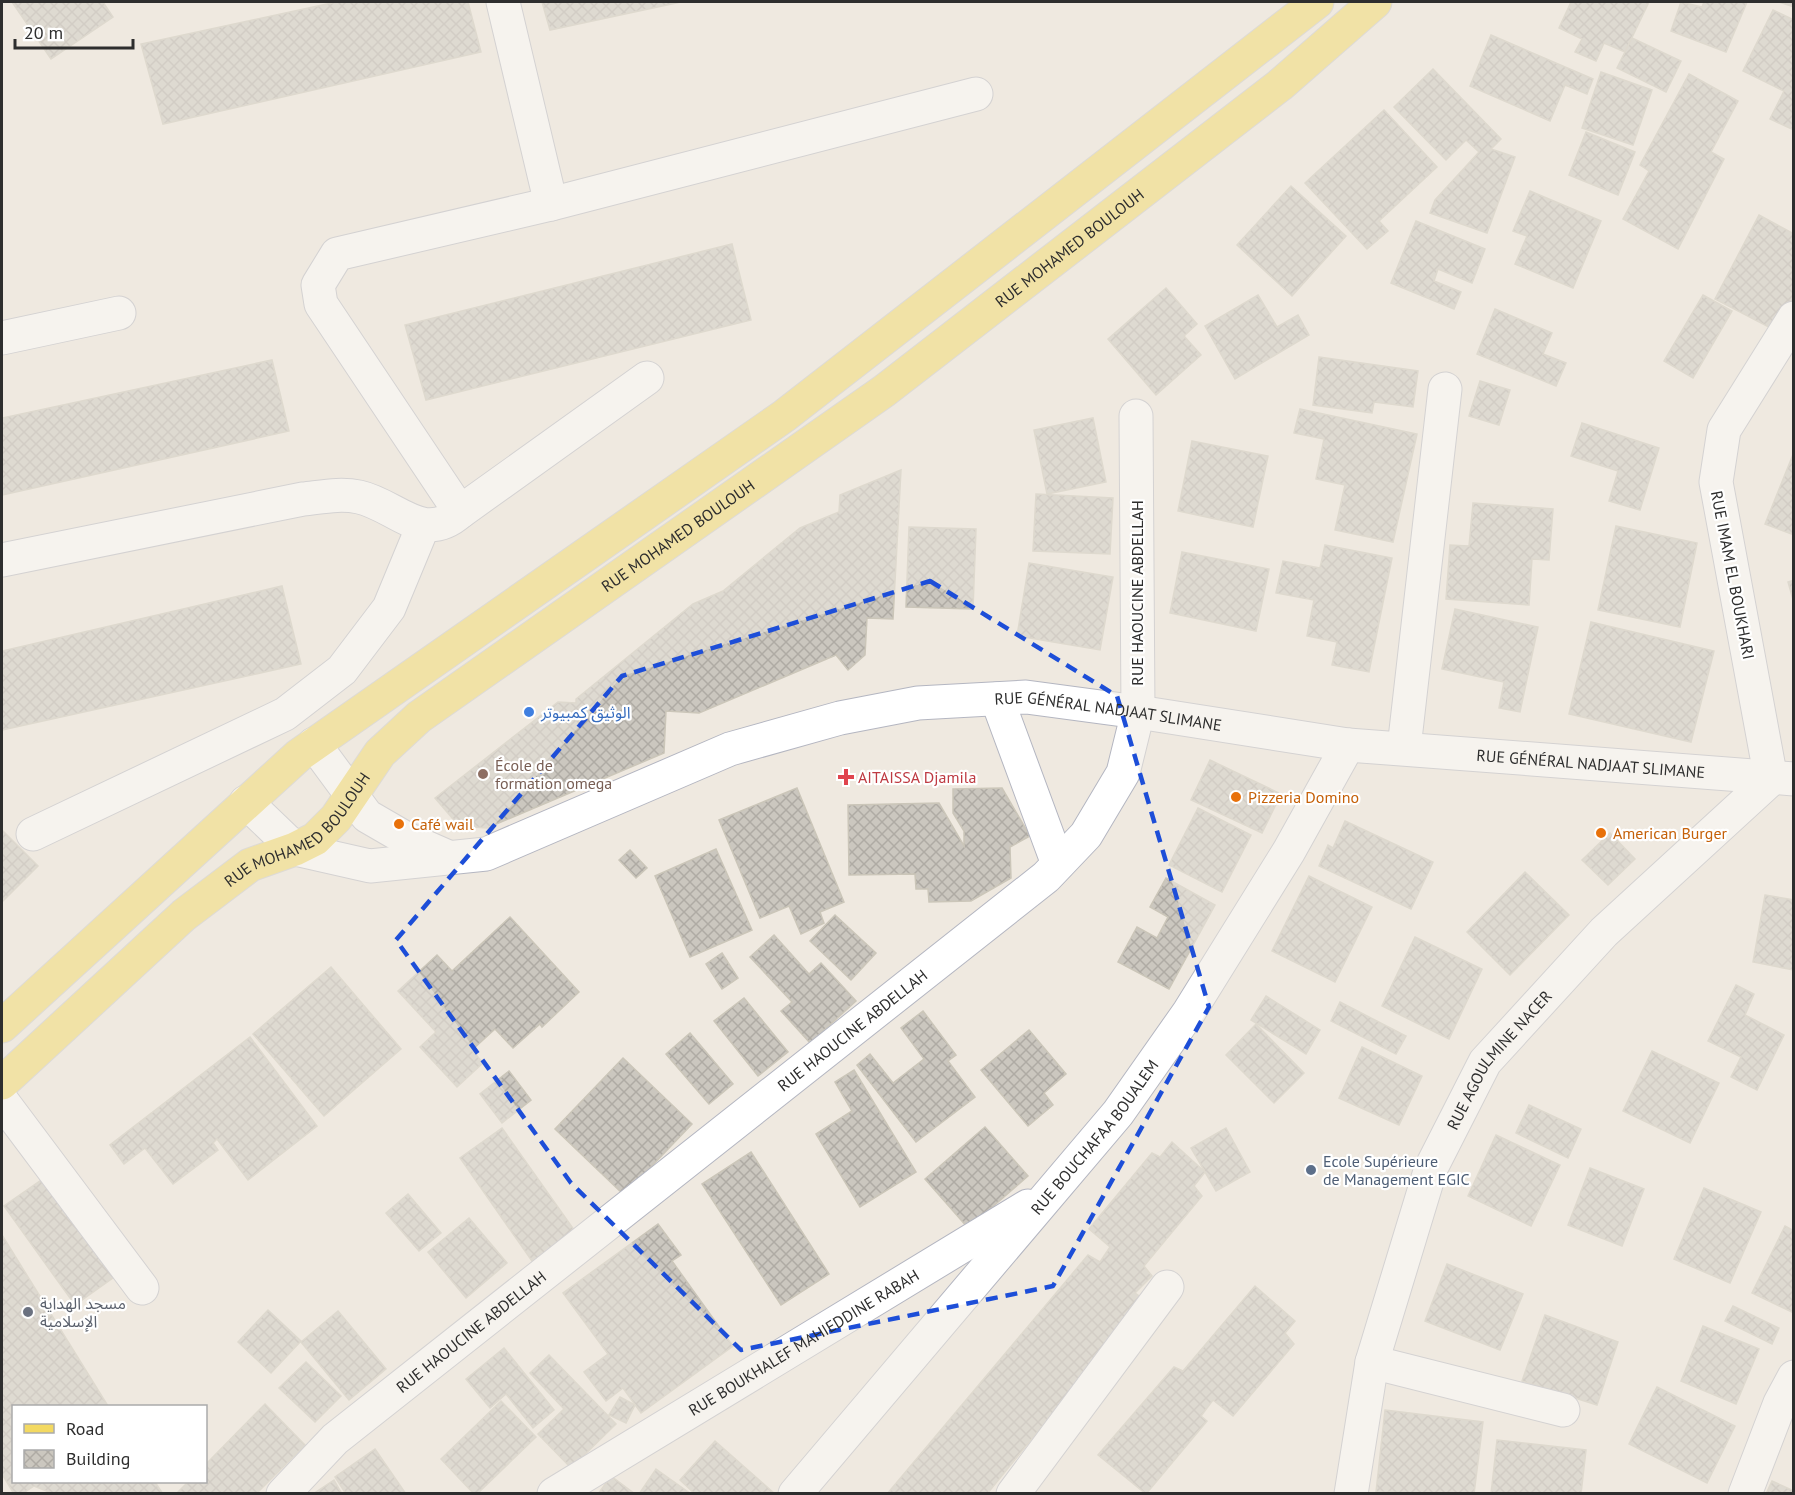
<svg xmlns="http://www.w3.org/2000/svg" width="1795" height="1495" viewBox="0 0 1795 1495" font-family="'PT Sans','Noto Sans Arabic',sans-serif">
	<defs>
		<pattern id="building-cross-hatch" width="8" height="8" patternUnits="userSpaceOnUse" patternTransform="scale(1.5)"><rect width="8" height="8" fill="#cbc7bf"/><path d="M0 0l8 8M0 8l8-8" fill="none" stroke="#afaba4"/></pattern>
	</defs>
	<rect width="100%" height="100%" fill="#efe9e0"/>
	<!-- building -->
	<g fill="url(#building-cross-hatch)" stroke="#cbc6b9" stroke-width="1.5">
		<path d="M 12,2 L 103,2 L 113,17 L 51,59 Z"/>
		<path d="M 336,2 L 468,2 L 481,52 L 163,124 L 141,44 Z"/>
		<path d="M 542,2 L 681,2 L 550,30 Z"/>
		<path d="M 1571,2 L 1649,2 L 1625,52 L 1604,43 L 1596,61 L 1575,52 L 1582,39 L 1559,28 Z"/>
		<path d="M 1681,2 L 1702,7 L 1704,2 L 1747,2 L 1726,52 L 1671,31 Z"/>
		<path d="M 1779,2 L 1794,2 L 1794,7 Z"/>
		<path d="M 1773,10 L 1794,20 L 1794,130 L 1770,119 L 1784,91 L 1743,71 Z"/>
		<path d="M 1491,35 L 1593,79 L 1587,94 L 1565,85 L 1550,121 L 1470,86 Z"/>
		<path d="M 1632,38 L 1681,61 L 1666,92 L 1617,68 Z"/>
		<path d="M 1433,69 L 1501,139 L 1491,149 L 1515,157 L 1487,233 L 1430,213 L 1435,200 L 1479,152 L 1466,140 L 1446,160 L 1394,107 Z"/>
		<path d="M 1601,72 L 1652,90 L 1633,145 L 1582,128 Z"/>
		<path d="M 1689,74 L 1738,101 L 1711,152 L 1724,159 L 1678,249 L 1623,219 L 1649,171 L 1640,165 Z"/>
		<path d="M 1384,110 L 1437,167 L 1379,221 L 1388,231 L 1367,249 L 1305,183 Z"/>
		<path d="M 1586,132 L 1635,152 L 1618,195 L 1569,175 Z"/>
		<path d="M 1291,186 L 1346,236 L 1292,296 L 1237,245 Z"/>
		<path d="M 1530,191 L 1601,221 L 1573,288 L 1515,264 L 1527,236 L 1513,231 Z"/>
		<path d="M 1759,215 L 1794,234 L 1794,308 L 1780,333 L 1715,299 Z"/>
		<path d="M 1416,221 L 1485,249 L 1472,283 L 1438,269 L 1434,281 L 1461,292 L 1454,309 L 1391,283 Z"/>
		<path d="M 732,244 L 751,320 L 426,400 L 405,325 Z"/>
		<path d="M 1166,288 L 1197,324 L 1184,336 L 1201,355 L 1156,395 L 1108,339 Z"/>
		<path d="M 1258,295 L 1277,327 L 1298,315 L 1309,335 L 1235,379 L 1205,326 Z"/>
		<path d="M 1703,295 L 1732,311 L 1693,378 L 1664,361 Z"/>
		<path d="M 1495,309 L 1552,333 L 1543,354 L 1566,363 L 1556,386 L 1477,354 Z"/>
		<path d="M 1319,357 L 1418,371 L 1413,407 L 1374,402 L 1372,413 L 1313,405 Z"/>
		<path d="M 272,360 L 289,431 L 2,495 L 2,418 Z"/>
		<path d="M 1480,381 L 1510,390 L 1499,425 L 1469,416 Z"/>
		<path d="M 1300,409 L 1417,434 L 1393,542 L 1335,530 L 1345,485 L 1316,479 L 1324,439 L 1294,433 Z"/>
		<path d="M 1093,418 L 1106,482 L 1047,494 L 1034,430 Z"/>
		<path d="M 1582,423 L 1659,448 L 1640,510 L 1609,501 L 1618,471 L 1571,456 Z"/>
		<path d="M 1192,441 L 1268,456 L 1253,527 L 1178,511 Z"/>
		<path d="M 1794,452 L 1794,535 L 1765,524 Z"/>
		<path d="M 901,470 L 893,619 L 867,618 L 865,655 L 848,670 L 836,655 L 699,713 L 666,711 L 664,753 L 487,828 L 459,826 L 435,798 L 558,702 L 576,703 L 576,699 L 693,604 L 723,591 L 800,528 L 839,512 L 840,495 Z"/>
		<path d="M 1036,494 L 1113,498 L 1110,554 L 1033,551 Z"/>
		<path d="M 1473,503 L 1553,509 L 1549,560 L 1532,559 L 1529,605 L 1446,599 L 1450,545 L 1469,546 Z"/>
		<path d="M 1616,526 L 1697,543 L 1680,627 L 1598,610 Z"/>
		<path d="M 909,527 L 976,529 L 973,609 L 906,607 Z"/>
		<path d="M 1325,545 L 1392,558 L 1369,672 L 1332,665 L 1337,642 L 1307,636 L 1314,600 L 1276,593 L 1283,561 L 1320,568 Z"/>
		<path d="M 1182,552 L 1269,569 L 1256,631 L 1170,613 Z"/>
		<path d="M 1029,563 L 1113,577 L 1100,650 L 1017,636 Z"/>
		<path d="M 1794,580 L 1794,603 L 1788,582 Z"/>
		<path d="M 282,586 L 301,664 L 2,730 L 2,651 Z"/>
		<path d="M 1455,609 L 1538,627 L 1520,712 L 1499,708 L 1504,682 L 1442,669 Z"/>
		<path d="M 1591,622 L 1714,651 L 1691,742 L 1569,714 Z"/>
		<path d="M 1210,760 L 1281,794 L 1262,833 L 1191,800 Z"/>
		<path d="M 797,788 L 844,902 L 820,912 L 824,923 L 801,934 L 789,906 L 760,918 L 719,820 Z"/>
		<path d="M 1002,788 L 1030,836 L 1010,847 L 1011,878 L 971,901 L 929,902 L 928,889 L 916,889 L 915,874 L 849,875 L 848,805 L 939,803 L 964,846 L 964,831 L 953,813 L 953,789 Z"/>
		<path d="M 1198,808 L 1251,835 L 1222,892 L 1169,865 Z"/>
		<path d="M 1345,821 L 1433,862 L 1411,909 L 1319,866 L 1328,845 L 1333,848 Z"/>
		<path d="M 2,830 L 38,866 L 2,902 Z"/>
		<path d="M 1610,833 L 1635,859 L 1608,885 L 1582,860 Z"/>
		<path d="M 716,849 L 752,930 L 690,957 L 655,876 Z"/>
		<path d="M 630,850 L 647,868 L 636,878 L 619,860 Z"/>
		<path d="M 1525,872 L 1569,915 L 1510,975 L 1467,932 Z"/>
		<path d="M 1309,876 L 1372,907 L 1335,982 L 1272,951 Z"/>
		<path d="M 1166,878 L 1215,905 L 1169,989 L 1118,962 L 1137,927 L 1157,938 L 1168,917 L 1150,907 Z"/>
		<path d="M 1765,895 L 1794,900 L 1794,970 L 1753,962 Z"/>
		<path d="M 835,915 L 876,953 L 851,980 L 810,941 Z"/>
		<path d="M 510,917 L 579,992 L 542,1027 L 540,1024 L 513,1048 L 495,1029 L 472,1050 L 483,1063 L 457,1087 L 420,1047 L 436,1032 L 398,991 L 437,955 L 452,971 Z"/>
		<path d="M 774,935 L 809,974 L 821,963 L 856,1001 L 810,1043 L 781,1011 L 792,1002 L 750,957 Z"/>
		<path d="M 1415,937 L 1482,969 L 1449,1039 L 1382,1006 Z"/>
		<path d="M 722,953 L 738,978 L 722,989 L 706,964 Z"/>
		<path d="M 331,967 L 401,1049 L 324,1116 L 253,1034 Z"/>
		<path d="M 1736,985 L 1754,994 L 1745,1015 L 1784,1035 L 1757,1090 L 1731,1077 L 1741,1057 L 1708,1041 Z"/>
		<path d="M 1266,996 L 1320,1030 L 1306,1054 L 1251,1020 Z"/>
		<path d="M 744,998 L 788,1052 L 758,1076 L 714,1021 Z"/>
		<path d="M 1340,1002 L 1406,1036 L 1396,1054 L 1331,1021 Z"/>
		<path d="M 923,1011 L 956,1055 L 948,1061 L 975,1097 L 916,1142 L 857,1065 L 870,1054 L 893,1083 L 924,1059 L 901,1028 Z"/>
		<path d="M 1256,1024 L 1304,1073 L 1274,1103 L 1226,1055 Z"/>
		<path d="M 1029,1030 L 1066,1074 L 1044,1093 L 1053,1105 L 1028,1126 L 981,1070 Z"/>
		<path d="M 690,1033 L 733,1084 L 709,1104 L 666,1054 Z"/>
		<path d="M 250,1037 L 317,1126 L 248,1180 L 217,1139 L 213,1143 L 218,1150 L 173,1184 L 145,1148 L 124,1164 L 110,1145 Z"/>
		<path d="M 1362,1047 L 1422,1076 L 1399,1125 L 1339,1098 Z"/>
		<path d="M 1652,1051 L 1719,1083 L 1690,1143 L 1623,1111 Z"/>
		<path d="M 623,1058 L 692,1124 L 624,1195 L 555,1129 Z"/>
		<path d="M 854,1070 L 916,1172 L 860,1207 L 816,1134 L 852,1111 L 835,1082 Z"/>
		<path d="M 509,1071 L 531,1100 L 502,1123 L 480,1094 Z"/>
		<path d="M 1529,1105 L 1581,1129 L 1568,1158 L 1516,1133 Z"/>
		<path d="M 985,1127 L 1028,1176 L 968,1228 L 925,1179 Z"/>
		<path d="M 502,1128 L 577,1234 L 534,1264 L 460,1158 Z"/>
		<path d="M 1226,1128 L 1250,1172 L 1216,1191 L 1191,1148 Z"/>
		<path d="M 1496,1135 L 1560,1165 L 1531,1226 L 1468,1196 Z"/>
		<path d="M 1172,1142 L 1205,1172 L 1194,1186 L 1202,1196 L 1144,1266 L 1152,1276 L 1135,1293 L 1145,1300 L 987,1494 L 887,1494 L 1088,1255 L 1100,1262 L 1110,1247 L 1089,1229 L 1152,1153 L 1160,1157 Z"/>
		<path d="M 751,1152 L 829,1274 L 781,1305 L 702,1184 Z"/>
		<path d="M 1590,1168 L 1644,1189 L 1622,1246 L 1568,1225 Z"/>
		<path d="M 47,1176 L 117,1275 L 75,1305 L 4,1206 Z"/>
		<path d="M 1704,1188 L 1761,1212 L 1730,1283 L 1674,1259 Z"/>
		<path d="M 408,1194 L 441,1233 L 419,1251 L 386,1213 Z"/>
		<path d="M 469,1218 L 507,1263 L 466,1298 L 428,1252 Z"/>
		<path d="M 658,1224 L 681,1255 L 672,1261 L 733,1346 L 641,1413 L 623,1388 L 606,1401 L 584,1372 L 608,1354 L 563,1293 Z"/>
		<path d="M 1785,1226 L 1794,1231 L 1794,1313 L 1752,1293 Z"/>
		<path d="M 2,1235 L 108,1406 L 14,1406 L 14,1482 L 155,1482 L 163,1494 L 54,1494 L 34,1486 L 22,1494 L 14,1494 L 2,1474 Z"/>
		<path d="M 1447,1264 L 1523,1294 L 1500,1350 L 1425,1321 Z"/>
		<path d="M 1255,1286 L 1295,1321 L 1285,1333 L 1294,1344 L 1233,1416 L 1213,1400 L 1201,1416 L 1207,1421 L 1146,1494 L 1098,1455 L 1174,1367 L 1183,1371 Z"/>
		<path d="M 1733,1306 L 1779,1328 L 1772,1344 L 1725,1321 Z"/>
		<path d="M 268,1310 L 301,1341 L 271,1373 L 238,1342 Z"/>
		<path d="M 338,1311 L 386,1369 L 349,1400 L 301,1342 Z"/>
		<path d="M 1545,1315 L 1618,1342 L 1597,1405 L 1522,1381 Z"/>
		<path d="M 1703,1326 L 1759,1349 L 1736,1404 L 1681,1381 Z"/>
		<path d="M 504,1348 L 554,1410 L 533,1428 L 506,1394 L 490,1408 L 466,1379 Z"/>
		<path d="M 549,1355 L 616,1424 L 571,1468 L 538,1434 L 564,1409 L 530,1373 Z"/>
		<path d="M 306,1362 L 341,1396 L 315,1422 L 279,1388 Z"/>
		<path d="M 1657,1387 L 1735,1426 L 1707,1483 L 1629,1444 Z"/>
		<path d="M 620,1397 L 635,1405 L 626,1423 L 609,1415 Z"/>
		<path d="M 501,1401 L 536,1437 L 477,1494 L 474,1494 L 441,1459 Z"/>
		<path d="M 265,1404 L 305,1445 L 256,1494 L 176,1494 L 188,1482 L 206,1482 L 206,1464 Z"/>
		<path d="M 1385,1410 L 1483,1422 L 1474,1494 L 1376,1492 Z"/>
		<path d="M 1497,1440 L 1586,1450 L 1581,1494 L 1491,1494 Z"/>
		<path d="M 715,1441 L 774,1493 L 774,1494 L 695,1494 L 680,1480 Z"/>
		<path d="M 375,1449 L 406,1494 L 346,1494 L 335,1477 Z"/>
		<path d="M 656,1469 L 691,1494 L 639,1494 Z"/>
		<path d="M 611,1476 L 635,1494 L 598,1494 Z"/>
		<path d="M 334,1480 L 342,1494 L 313,1494 Z"/>
		<path d="M 1772,1481 L 1794,1491 L 1794,1494 L 1766,1494 Z"/>
	</g>
	<g fill="none" stroke-linecap="round" stroke-linejoin="round">
		<!-- minor casing -->
		<g stroke="#b4b6c1" stroke-width="35">
			<g id="minor">
				<path d="M 551,204 L 976,94"/>
				<path d="M 2,338 L 119,313"/>
				<path d="M 460,512 L 647,378"/>
				<path d="M 2,560 L 303,499 C 322,497 340,493 359,497 C 396,505 423,545 460,512 L 321,304 L 318,285 L 337,254 L 551,204 L 503,2"/>
				<path d="M 997,699 L 1058,864"/>
				<path d="M 314,744 L 367,816 L 405,838 L 446,856"/>
				<path d="M 1404,748 L 1445,389"/>
				<path d="M 1771,779 L 1716,482 L 1724,430 L 1794,318"/>
				<path id="s1" d="M 246,802 L 295,849 L 370,866 L 486,854 L 730,749 L 840,718 L 918,703 L 1026,697 L 1138,712 L 1348,745 L 1794,779"/>
				<path d="M 33,834 L 285,714 L 342,670 L 389,608 L 423,526"/>
				<path d="M 2,1101 L 142,1288"/>
				<path d="M 1372,1362 L 1563,1410"/>
				<path id="s2" d="M 283,1494 L 335,1439 L 1046,877 L 1086,835 L 1123,773 L 1138,712 L 1136,416"/>
				<path id="s3" d="M 554,1494 L 1028,1206"/>
				<path id="s4" d="M 795,1494 L 1118,1113 L 1189,1012 L 1289,851 L 1348,745"/>
				<path d="M 1013,1494 L 1167,1287"/>
				<path id="s5" d="M 1351,1494 L 1372,1362 L 1431,1168 L 1485,1062 L 1604,932 L 1771,779"/>
				<path d="M 1745,1494 L 1780,1403 L 1794,1377"/>
			</g>
		</g>
		<!-- major casing -->
		<g stroke="#c9c9c9" stroke-width="35">
			<g id="major">
				<path d="M 2,1026 L 299,755 L 784,416 L 1317,2"/>
				<path id="s6" d="M 2,1083 L 184,915 L 250,865 L 295,849 L 315,839 L 336,818 L 380,753 L 419,717 L 884,391 L 1280,85 L 1375,2"/>
			</g>
		</g>
		<!-- minor -->
		<use href="#minor" stroke="#fff" stroke-width="33"/>
		<!-- major -->
		<use href="#major" stroke="#f3d961" stroke-width="33"/>
	</g>
	<!-- marked area -->
	<path d="M0 0H1795V1495H0ZM 930,581 L 1117,696 L 1209,1007 L 1053,1286 L 741,1350 L 571,1183 L 396,940 L 622,676 Z" fill="#efe9e0" fill-opacity=".55" fill-rule="evenodd"/>
	<path fill="none" stroke="#1d4ed8" stroke-width="4.5" stroke-dasharray="12 8" stroke-linejoin="round" d="M 930,581 L 1117,696 L 1209,1007 L 1053,1286 L 741,1350 L 571,1183 L 396,940 L 622,676 Z"/>
	<!-- markers -->
	<circle fill="#3f7fe0" stroke="#fff" stroke-width="2" cx="529" cy="712" r="6"/>
	<circle fill="#8d6e63" stroke="#fff" stroke-width="2" cx="483" cy="774" r="6"/>
	<path fill="#e0444e" stroke="#fff" stroke-width="2" d="M843 768h6v6h6v6h-6v6h-6v-6h-6v-6h6z"/>
	<g fill="#e8710a" stroke="#fff" stroke-width="2">
		<circle cx="1236" cy="797" r="6"/>
		<circle cx="399" cy="824" r="6"/>
		<circle cx="1601" cy="833" r="6"/>
	</g>
	<circle fill="#5c6f8a" stroke="#fff" stroke-width="2" cx="1311" cy="1170" r="6"/>
	<circle fill="#6b7280" stroke="#fff" stroke-width="2" cx="28" cy="1312" r="6"/>
	<g text-anchor="middle" stroke-width="4.5" stroke-linejoin="round" paint-order="stroke">
		<!-- street labels -->
		<g font-size="16" fill="#2e2e2e" stroke="#fff">
			<text dy="6" stroke="none"><textPath href="#s6" startOffset="1364">RUE MOHAMED BOULOUH</textPath></text>
			<text dy="6" stroke="none"><textPath href="#s6" startOffset="878">RUE MOHAMED BOULOUH</textPath></text>
			<text transform="translate(1733 575) rotate(79)" y="6">RUE IMAM EL BOUKHARI</text>
			<text transform="translate(1137 593) rotate(-90)" y="6">RUE HAOUCINE ABDELLAH</text>
			<text dy="6" stroke="none"><textPath href="#s1" startOffset="912">RUE GÉNÉRAL NADJAAT SLIMANE</textPath></text>
			<text dy="6" stroke="none"><textPath href="#s1" startOffset="1398">RUE GÉNÉRAL NADJAAT SLIMANE</textPath></text>
			<text dy="6" stroke="none"><textPath href="#s6" startOffset="392">RUE MOHAMED BOULOUH</textPath></text>
			<text dy="6" stroke="none"><textPath href="#s2" startOffset="735">RUE HAOUCINE ABDELLAH</textPath></text>
			<text dy="6" stroke="none"><textPath href="#s5" startOffset="465">RUE AGOULMINE NACER</textPath></text>
			<text dy="6" stroke="none"><textPath href="#s4" startOffset="466">RUE BOUCHAFAA BOUALEM</textPath></text>
			<text dy="6" stroke="none"><textPath href="#s2" startOffset="249">RUE HAOUCINE ABDELLAH</textPath></text>
			<text dy="6" stroke="none"><textPath href="#s3" startOffset="292">RUE BOUKHALEF MAHIEDDINE RABAH</textPath></text>
		</g>
		<!-- shop labels -->
		<g font-size="16" fill="#366cbe" stroke="#fff" text-anchor="start">
			<text x="541" y="718">الوثيق كمبيوتر</text>
		</g>
		<!-- education labels -->
		<g font-size="16" fill="#785e54" stroke="#fff" text-anchor="start">
			<text x="495" y="771">École de<tspan x="495" dy="18">formation omega</tspan></text>
		</g>
		<!-- health labels -->
		<g font-size="16" fill="#be3a42" stroke="#fff" text-anchor="start">
			<text x="858" y="783">AITAISSA Djamila</text>
		</g>
		<!-- food labels -->
		<g font-size="16" fill="#c56008" stroke="#fff" text-anchor="start">
			<text x="1248" y="803">Pizzeria Domino</text>
			<text x="411" y="830">Café wail</text>
			<text x="1613" y="839">American Burger</text>
		</g>
		<!-- service labels -->
		<g font-size="16" fill="#4e5e75" stroke="#fff" text-anchor="start">
			<text x="1323" y="1167">Ecole Supérieure<tspan x="1323" dy="18">de Management EGIC</tspan></text>
		</g>
		<!-- worship labels -->
		<g font-size="16" fill="#5b616d" stroke="#fff" text-anchor="start">
			<text x="40" y="1309">مسجد الهداية<tspan x="40" dy="18">الإسلامية</tspan></text>
		</g>
	</g>
	<!-- border -->
	<rect width="1795" height="1495" fill="none" stroke="#2e2e2e" stroke-width="6"/>
	<!-- legend -->
	<rect x="12" y="1405" width="195" height="78" fill="#ffffff" stroke="#ababab" stroke-width="1.5"/>
	<rect x="24" y="1424" width="30" height="9" fill="#f3d961" stroke="#ababab" stroke-width="1.5"/>
	<text x="66" y="1435" font-size="18" fill="#2e2e2e">Road</text>
	<rect x="24" y="1450" width="30" height="18" fill="url(#building-cross-hatch)" stroke="#ababab" stroke-width="1.5"/>
	<text x="66" y="1465" font-size="18" fill="#2e2e2e">Building</text>
	<!-- scale -->
	<path d="M15 39v9h118v-9" fill="none" stroke="#2e2e2e" stroke-width="3"/>
	<text x="24" y="39" font-size="18" fill="#2e2e2e" stroke="#ffffff" stroke-width="4.5" paint-order="stroke">20 m</text>
</svg>
